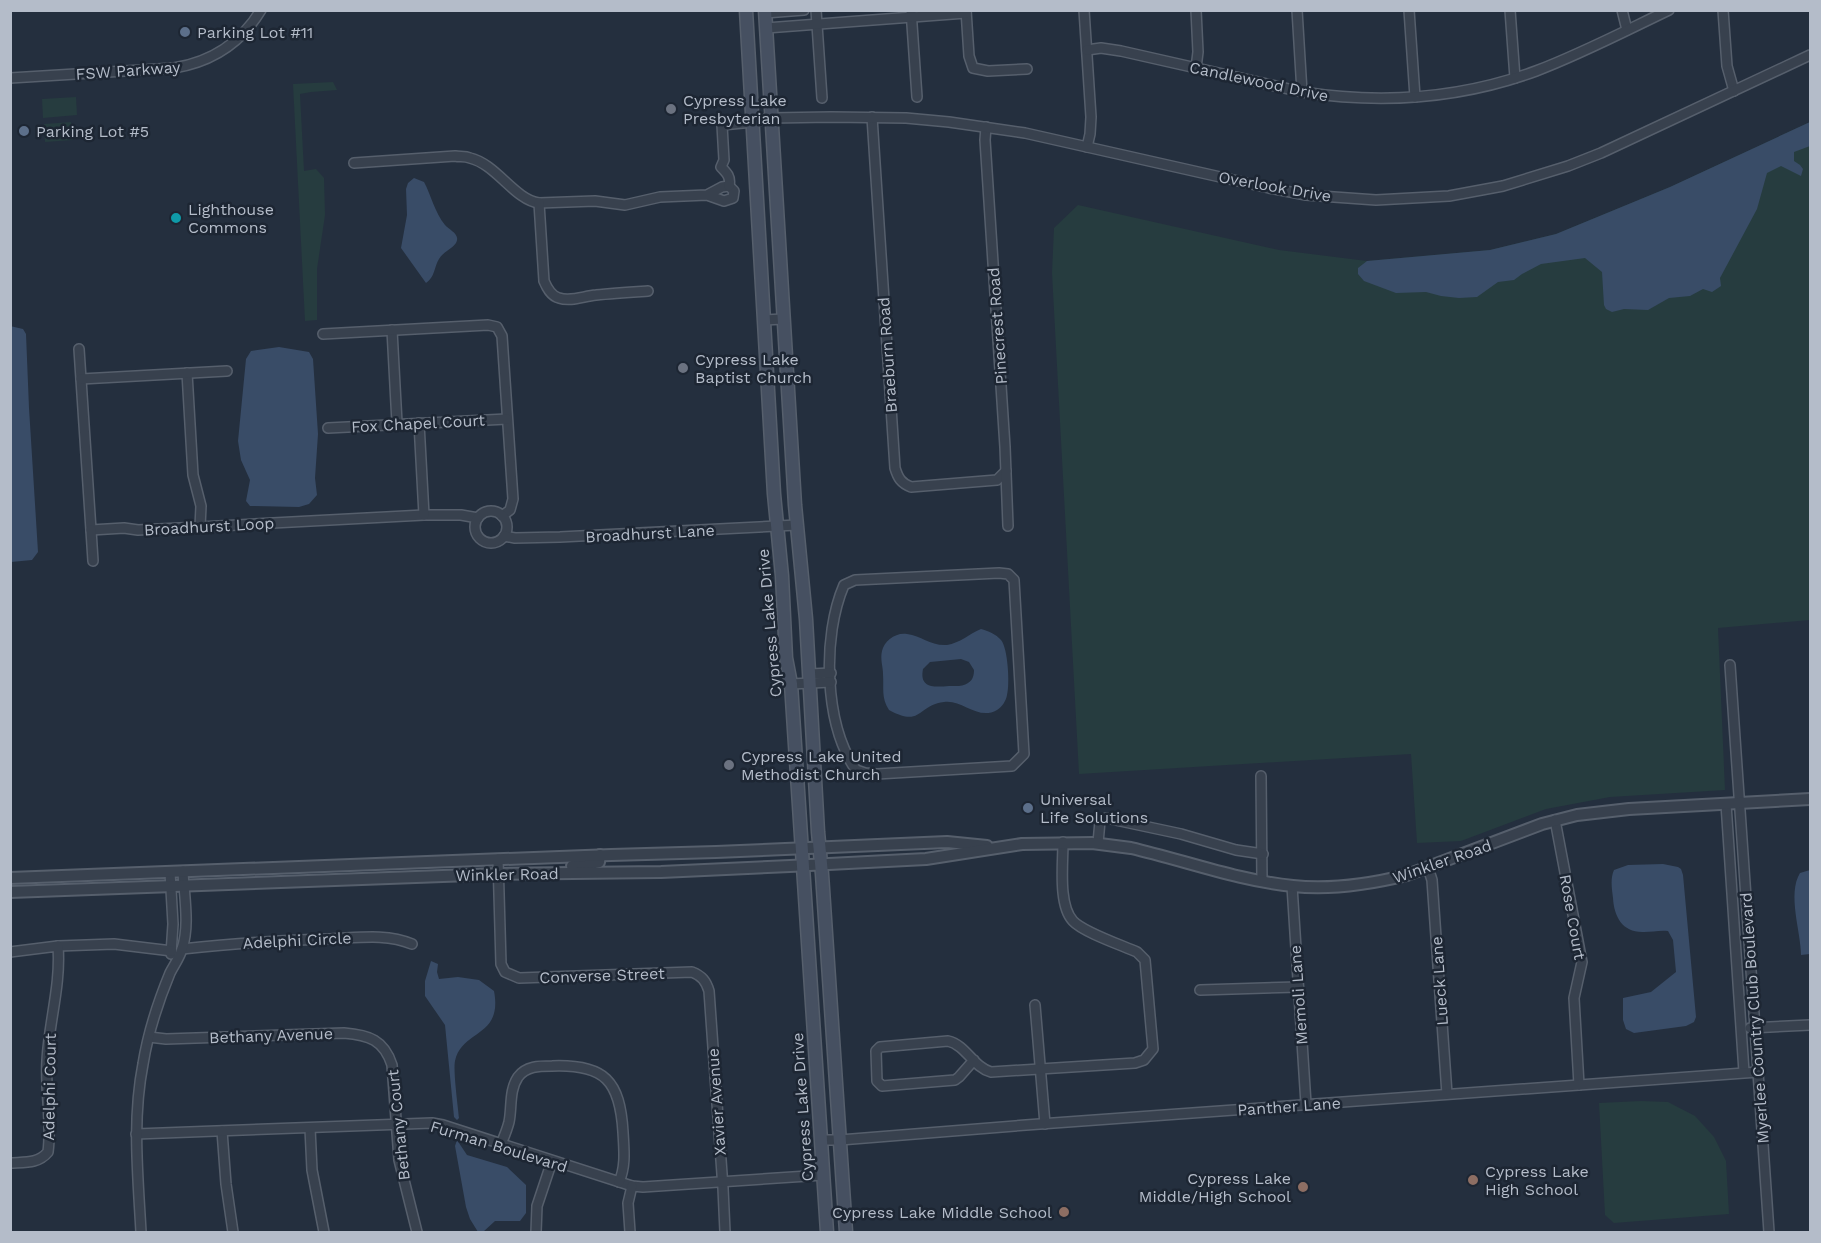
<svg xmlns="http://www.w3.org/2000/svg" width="1821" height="1243" viewBox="0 0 1821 1243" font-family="'Work Sans',sans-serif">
	<rect width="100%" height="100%" fill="#242f3e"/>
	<!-- green -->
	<g fill="#263c3f">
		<path d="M 333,82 L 337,90 L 311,92 L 300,94 L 304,171 L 316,169 L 324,178 L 325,215 L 317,269 L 317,320 L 305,321 L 293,84 Z"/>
		<path d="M 76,97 L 77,115 L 43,118 L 42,99 Z"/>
		<path d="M 71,122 L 73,140 L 45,142 L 44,124 Z"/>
		<path d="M 1810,122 L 1810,620 L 1718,628 L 1725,790 L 1610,797 L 1546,809 L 1461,841 L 1417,843 L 1411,754 L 1079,774 L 1052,273 L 1054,228 L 1078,205 L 1279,250 L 1367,261 L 1490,250 L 1556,234 L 1670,187 Z"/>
		<path d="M 1641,1101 L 1668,1102 L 1695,1116 L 1714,1137 L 1726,1161 L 1729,1214 L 1614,1223 L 1605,1215 L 1599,1103 Z"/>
	</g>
	<!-- water -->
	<g fill="#394c67" fill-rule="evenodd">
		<path d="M 1810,122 L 1810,146 L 1794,152 L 1794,161 L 1800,165 L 1803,169 L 1801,176 L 1781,166 L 1767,173 L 1757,209 L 1720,278 L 1721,286 L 1712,292 L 1703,289 L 1690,296 L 1669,298 L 1648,310 L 1624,309 L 1612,312 L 1606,309 L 1604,305 L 1602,272 L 1585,258 L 1541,264 L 1522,274 L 1514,280 L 1498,282 L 1477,297 L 1459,298 L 1441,296 L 1426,292 L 1396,293 L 1364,281 L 1358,274 L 1358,268 L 1367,261 L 1490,250 L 1556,234 L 1670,187 Z"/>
		<path d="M 414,178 L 424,182 C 431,195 435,213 445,225 C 449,230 461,234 456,243 C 452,249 443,252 439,259 C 434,267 435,277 426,283 L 401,248 L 407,215 L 406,189 L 408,183 Z"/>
		<path d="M 10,326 L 23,329 L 26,334 L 29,408 L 38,552 L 32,560 L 11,562 Z"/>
		<path d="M 279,347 L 309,352 L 313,359 L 318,434 L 315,478 L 317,495 L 309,504 L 299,507 L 250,506 L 246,501 L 250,480 L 241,460 L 238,441 L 246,359 L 251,351 Z"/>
		<path d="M 981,629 C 988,631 996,634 1001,640 C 1008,648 1010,685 1007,695 C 1006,701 1002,707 997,710 C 978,721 962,699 944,702 C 917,705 922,728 889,710 C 881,698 884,688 883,674 C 883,667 880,659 882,651 C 884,641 896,632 907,634 C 922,636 930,646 947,645 C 960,643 969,634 981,629 ZM 961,659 L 969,662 L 974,670 C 974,675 973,680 968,683 C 963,687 955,686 949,686 C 935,687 919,689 923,669 L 930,662 Z"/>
		<path d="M 1663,864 L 1678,867 L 1681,869 L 1683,875 L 1696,1017 L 1694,1022 L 1686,1026 L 1634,1033 L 1626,1029 L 1623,1020 L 1623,998 L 1651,992 L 1676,972 L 1673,940 L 1668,931 C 1660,930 1652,932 1644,932 C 1623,933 1614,917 1613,898 C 1612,889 1610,879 1614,870 L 1628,865 Z"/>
		<path d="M 1810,870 L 1810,954 L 1801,955 C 1801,932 1787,894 1800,873 Z"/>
		<path d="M 431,961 L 438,964 L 437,972 L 439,979 L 458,977 L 479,980 L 494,991 C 503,1038 462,1029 455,1061 C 453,1071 458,1106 459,1118 L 457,1120 L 454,1117 L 445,1025 L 425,996 L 425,981 Z"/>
		<path d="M 457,1140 L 467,1155 L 507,1167 L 526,1185 L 526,1213 L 520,1221 L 495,1221 L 483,1232 L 478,1232 L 470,1219 L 466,1207 L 455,1146 Z"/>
	</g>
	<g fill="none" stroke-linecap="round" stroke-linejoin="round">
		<!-- minor casing -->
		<g stroke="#565f6c" stroke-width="12">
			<g id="minor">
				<path d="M 816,10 L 822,98"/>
				<path d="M 911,10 L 917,97"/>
				<path d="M 966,10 L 969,56 L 973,68 L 988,71 L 1027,69"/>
				<path d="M 1084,10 L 1091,117 L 1090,134 L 1087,147"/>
				<path d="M 1297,10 L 1302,92"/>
				<path d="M 1409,10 L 1415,97"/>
				<path d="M 1510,10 L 1515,78"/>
				<path d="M 1622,10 L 1627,30"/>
				<path d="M 1723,10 L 1727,66 L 1734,91"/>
				<path d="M 765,13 L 804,10"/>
				<path d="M 766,28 L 966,13"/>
				<path d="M 1087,50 L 1101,48 L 1121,51 L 1302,92 C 1381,104 1460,99 1536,71 C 1581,54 1625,31 1669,10"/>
				<path d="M 1196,68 L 1198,52 L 1196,10"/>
				<path d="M 10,78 L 174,68 C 211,62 241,43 261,10"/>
				<path d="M 872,117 L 895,468 C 898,478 901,483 911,487 L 997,480 L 1006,471"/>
				<path d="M 986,127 L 985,140 L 1005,447 L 1008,526"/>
				<path d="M 354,163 L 455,156 C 460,157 465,156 470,158 C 496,164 515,200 539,203 L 595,201 L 625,205 L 660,197 L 707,195 L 722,187 L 729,186 L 734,191 L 733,198 L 724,201 L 707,195"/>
				<path d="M 729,186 C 731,177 727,173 721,167 L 724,160 L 722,125 L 753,122 L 771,118 L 831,117 L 906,118 L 949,122 L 1025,133 L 1269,188 L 1306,195 L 1376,200 L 1449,196 L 1503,186 L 1568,166 L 1601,153 L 1810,55"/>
				<path d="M 539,203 L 544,281 C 547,288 551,296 559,298 C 571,302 584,296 596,295 C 613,293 631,292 648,291"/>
				<path d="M 764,320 L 783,319"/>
				<path d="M 392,330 L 397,423"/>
				<path d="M 323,334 L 488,325 L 497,327 L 502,336 L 513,499 L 510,510 L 502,516"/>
				<path d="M 79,349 L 91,530 L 124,528 L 138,530 L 200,527 L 424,515 L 461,515 L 478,518"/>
				<path d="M 187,373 L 193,475 L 201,506 L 200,527"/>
				<path d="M 81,379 L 227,371"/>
				<path d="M 419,423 L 424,515"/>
				<path d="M 328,428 L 507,419"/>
				<circle cx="491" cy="527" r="16"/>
				<path d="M 91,530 L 93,561"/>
				<path d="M 504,536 L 515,538 L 560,537 L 797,525"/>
				<path d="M 999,573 L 1008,574 L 1014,580 L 1024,754 L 1012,766 L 877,774 L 865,773 L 856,770 C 824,724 822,636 844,585 L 855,580 Z"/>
				<path d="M 1730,665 L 1769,1232"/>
				<path d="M 810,674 L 831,673"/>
				<path d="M 791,684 L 831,682"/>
				<path d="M 1261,776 L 1262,881"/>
				<path d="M 1726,804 L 1744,1072"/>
				<path d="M 1555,820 L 1582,962 L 1574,998 L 1579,1085"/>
				<path d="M 1098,843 L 1100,821 L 1106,818 L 1181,834 L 1236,850 L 1263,854"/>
				<path d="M 498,859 L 501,964 L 505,972 L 519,978 L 692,972 C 702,976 706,981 709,991 L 723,1188 L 725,1232"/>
				<path d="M 1428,868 L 1432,880 L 1447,1094"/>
				<path d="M 170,872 L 173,924 L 171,954"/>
				<path d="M 1292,886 L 1306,1104"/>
				<path d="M 58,946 L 114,944 L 172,951"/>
				<path d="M 182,949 C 231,944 280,940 330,939 C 357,938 386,933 412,944"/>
				<path d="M 10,952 L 58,946 C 61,985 49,1022 47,1060 C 45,1091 52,1122 48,1152 C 38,1164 25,1162 10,1163"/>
				<path d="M 1200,990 L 1298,987"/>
				<path d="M 1035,1005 L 1045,1124"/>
				<path d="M 1750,1028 L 1810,1025"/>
				<path d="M 149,1037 L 166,1039 L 344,1033 C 369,1035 384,1040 392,1065 L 399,1160 L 417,1232"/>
				<path d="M 974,1060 L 959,1077 L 955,1080 L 882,1086 L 877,1081 L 876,1051 L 880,1047 L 948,1041 C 966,1045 973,1067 991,1072 L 1135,1063 L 1144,1060 L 1153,1049 L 1145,960 L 1137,952 C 1121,945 1083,932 1073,921 C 1058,905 1063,864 1063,842"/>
				<path d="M 310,1128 L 312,1170 L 324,1232"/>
				<path d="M 222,1131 L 226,1184 L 233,1232"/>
				<path d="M 136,1134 L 432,1123 L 443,1125 L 632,1186 L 643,1187 L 823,1175"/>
				<path d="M 821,1140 L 840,1140 L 1026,1125 L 1758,1072"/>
				<path d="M 501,1144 C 504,1137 507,1130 509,1122 C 512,1108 509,1090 518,1077 C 526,1066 539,1066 552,1066 C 605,1064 620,1081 623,1132 C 624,1150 626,1166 619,1182"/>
				<path d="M 141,1232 C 138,1176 132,1120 143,1064 C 148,1033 158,1002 170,973 C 174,965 180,957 182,949 C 190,925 184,896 183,871"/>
				<path d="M 536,1232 L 537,1206 L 552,1161"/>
				<path d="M 630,1232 L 628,1203 L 632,1186"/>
			</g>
		</g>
		<!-- tertiary casing -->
		<g stroke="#565f6c" stroke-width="14">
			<g id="tertiary">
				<path d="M 572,866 L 585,865 L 599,862 L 600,855"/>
				<path d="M 10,878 L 611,855 L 716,852 L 947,842 L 987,846"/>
				<path d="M 10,892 L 497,874 L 661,872 L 790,866 L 926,859 L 1022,844 L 1092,843 L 1131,848 C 1183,860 1240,881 1293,886 C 1331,890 1371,884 1407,875 L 1542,824 L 1577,815 L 1629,809 L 1810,799"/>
			</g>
		</g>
		<!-- secondary casing -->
		<g stroke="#565f6c" stroke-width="15">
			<g id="secondary">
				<path d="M 746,10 L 774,494 L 782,576 L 786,658 L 791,684 L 827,1232"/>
				<path d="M 765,10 L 795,505 L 806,619 L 818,832 L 822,874 L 846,1232"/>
			</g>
		</g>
		<!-- minor -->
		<use href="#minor" stroke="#38414e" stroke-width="9"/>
		<!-- tertiary -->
		<use href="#tertiary" stroke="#38414e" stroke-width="10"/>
		<!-- secondary -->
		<use href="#secondary" stroke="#465061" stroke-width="12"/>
	</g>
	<!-- markers -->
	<g fill="#5c6f8a" stroke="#1d2633" stroke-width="2">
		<circle cx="185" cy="32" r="6"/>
		<circle cx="24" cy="131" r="6"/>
		<circle cx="1028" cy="808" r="6"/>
	</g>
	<g fill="#6b7280" stroke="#1d2633" stroke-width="2">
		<circle cx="671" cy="109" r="6"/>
		<circle cx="683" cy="368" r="6"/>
		<circle cx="729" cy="765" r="6"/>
	</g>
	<circle fill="#0f9aa8" stroke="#1d2633" stroke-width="2" cx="176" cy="218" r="6"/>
	<g fill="#8d6e63" stroke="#1d2633" stroke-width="2">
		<circle cx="1473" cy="1180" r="6"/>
		<circle cx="1303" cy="1187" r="6"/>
		<circle cx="1064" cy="1212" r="6"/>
	</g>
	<g text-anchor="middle" stroke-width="5" stroke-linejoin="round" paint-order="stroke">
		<!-- poi labels -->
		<g font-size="16" fill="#b4bcc9" stroke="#1d2633" text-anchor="start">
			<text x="197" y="38">Parking Lot #11</text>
			<text x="683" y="106">Cypress Lake<tspan x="683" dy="18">Presbyterian</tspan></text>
			<text x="36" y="137">Parking Lot #5</text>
			<text x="188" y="215">Lighthouse<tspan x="188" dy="18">Commons</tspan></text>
			<text x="695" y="365">Cypress Lake<tspan x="695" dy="18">Baptist Church</tspan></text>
			<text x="741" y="762">Cypress Lake United<tspan x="741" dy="18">Methodist Church</tspan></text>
			<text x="1040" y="805">Universal<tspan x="1040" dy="18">Life Solutions</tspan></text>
			<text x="1485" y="1177">Cypress Lake<tspan x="1485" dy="18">High School</tspan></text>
			<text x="1291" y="1184" text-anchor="end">Cypress Lake<tspan x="1291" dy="18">Middle/High School</tspan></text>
			<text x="1052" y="1218" text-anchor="end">Cypress Lake Middle School</text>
		</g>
		<!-- street labels -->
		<g font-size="16" fill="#b4bcc9" stroke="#1d2633">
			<text transform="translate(128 70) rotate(-4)" y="6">FSW Parkway</text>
			<text transform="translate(1259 81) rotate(12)" y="6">Candlewood Drive</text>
			<text transform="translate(1275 186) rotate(10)" y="6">Overlook Drive</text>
			<text transform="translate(997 326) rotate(-94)" y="6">Pinecrest Road</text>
			<text transform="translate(887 355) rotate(-94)" y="6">Braeburn Road</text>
			<text transform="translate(418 423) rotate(-3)" y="6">Fox Chapel Court</text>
			<text transform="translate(209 526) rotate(-3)" y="6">Broadhurst Loop</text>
			<text transform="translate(650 533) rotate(-3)" y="6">Broadhurst Lane</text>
			<text transform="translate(769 623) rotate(-95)" y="6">Cypress Lake Drive</text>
			<text transform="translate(1442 861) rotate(-19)" y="6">Winkler Road</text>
			<text transform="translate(507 874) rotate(-1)" y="6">Winkler Road</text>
			<text transform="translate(1573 917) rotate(80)" y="6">Rose Court</text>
			<text transform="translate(297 940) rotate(-3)" y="6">Adelphi Circle</text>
			<text transform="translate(602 975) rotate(-2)" y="6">Converse Street</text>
			<text transform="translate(1439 981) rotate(-94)" y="6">Lueck Lane</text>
			<text transform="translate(1298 995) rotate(-94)" y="6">Memoli Lane</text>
			<text transform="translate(1754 1018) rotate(-94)" y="6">Myerlee Country Club Boulevard</text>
			<text transform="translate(271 1035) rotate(-2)" y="6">Bethany Avenue</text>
			<text transform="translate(49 1087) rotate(-89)" y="6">Adelphi Court</text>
			<text transform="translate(716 1102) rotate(-94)" y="6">Xavier Avenue</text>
			<text transform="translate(1289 1106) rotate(-4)" y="6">Panther Lane</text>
			<text transform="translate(802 1107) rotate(-94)" y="6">Cypress Lake Drive</text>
			<text transform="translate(398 1125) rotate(-96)" y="6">Bethany Court</text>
			<text transform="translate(499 1146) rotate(17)" y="6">Furman Boulevard</text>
		</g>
	</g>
	<!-- border -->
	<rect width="1821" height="1243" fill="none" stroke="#b4bcc9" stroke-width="24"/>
</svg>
